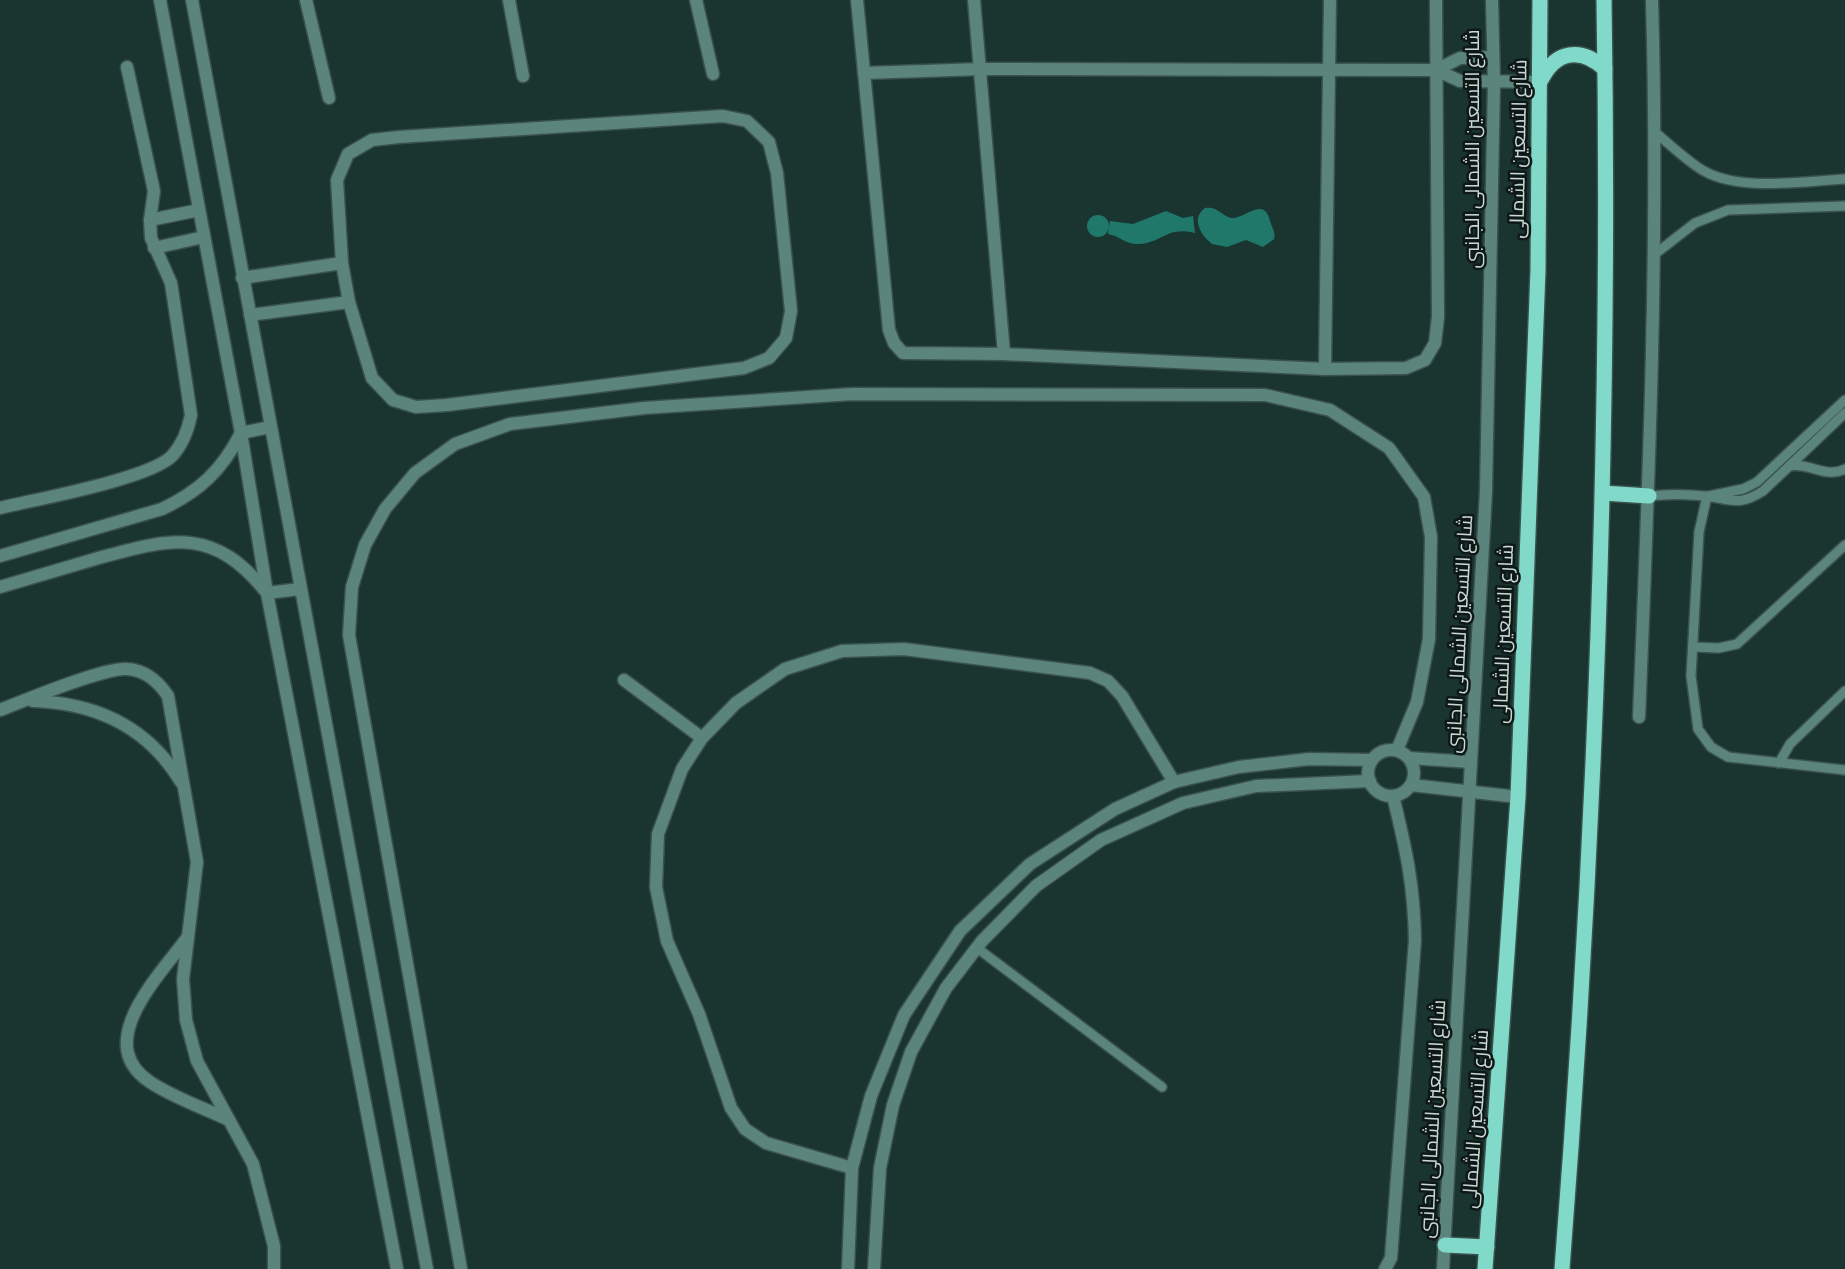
<svg xmlns="http://www.w3.org/2000/svg" width="1845" height="1269" viewBox="0 0 1845 1269" font-family="'Sofia Sans Condensed',Cairo,sans-serif">
	<rect width="100%" height="100%" fill="#1a342f"/>
	<!-- water -->
	<g fill="#20786b">
		<path d="M 1205,208 C 1218,206 1220,215 1231,218 C 1244,220 1264,195 1270,221 C 1272,228 1276,232 1274,239 L 1263,247 L 1246,240 L 1227,247 L 1212,244 C 1200,235 1191,218 1205,208 Z"/>
		<path d="M 1166,211 L 1183,218 L 1193,216 L 1195,233 C 1167,226 1162,243 1139,244 C 1126,245 1120,236 1108,234 L 1110,221 L 1133,224 Z"/>
		<circle cx="1098" cy="226" r="11"/>
	</g>
	<g fill="none" stroke-linecap="round" stroke-linejoin="round">
		<!-- service casing -->
		<g stroke="#3a524d" stroke-width="12">
			<g id="service">
				<path d="M 1656,133 C 1670,145 1684,158 1699,168 C 1736,193 1802,181 1845,179"/>
				<path d="M 1655,254 L 1695,223 L 1728,210 L 1845,206"/>
				<path d="M 1789,466 C 1810,462 1825,479 1845,469"/>
				<path d="M 1649,496 C 1667,494 1687,494 1705,496 C 1731,499 1738,507 1763,491 L 1845,413"/>
				<path d="M 1707,496 L 1699,532 L 1691,676 L 1698,729 L 1711,747 L 1728,757 L 1845,770"/>
				<path d="M 1709,496 L 1743,489 L 1757,482 L 1845,400"/>
				<path d="M 1693,647 L 1719,648 L 1737,644 L 1845,545"/>
				<path d="M 1779,763 L 1790,744 L 1845,691"/>
				<path d="M 977,948 L 1162,1087"/>
			</g>
		</g>
		<!-- minor casing -->
		<g stroke="#3a524d" stroke-width="15">
			<g id="minor">
				<path d="M 306,0 L 329,98"/>
				<path d="M 509,0 L 523,76"/>
				<path d="M 696,0 L 713,74"/>
				<path d="M 857,0 L 889,330 L 894,343 L 903,353 L 1004,354 L 1325,369 L 1406,368 L 1425,360 L 1435,343 L 1438,317 L 1436,0"/>
				<path d="M 974,0 L 1004,354"/>
				<path d="M 1436,70 L 1460,58 L 1493,57"/>
				<path d="M 864,73 L 982,69 L 1436,70 L 1460,81 L 1540,82"/>
				<path d="M 723,116 L 747,121 L 769,142 L 777,173 L 791,311 L 786,338 L 769,358 L 744,368 L 447,405 L 416,407 L 393,400 L 372,378 L 349,302 L 342,263 L 337,180 L 348,154 L 372,140 L 399,137 Z"/>
				<path d="M 150,220 L 199,210"/>
				<path d="M 154,248 L 204,237"/>
				<path d="M 242,278 L 342,263"/>
				<path d="M 250,315 L 349,302"/>
				<path d="M 1325,369 L 1330,0"/>
				<path d="M 0,508 C 37,499 149,479 172,456 C 183,444 188,430 191,415 L 171,283 L 151,238 L 150,220 L 154,191 L 127,67"/>
				<path d="M 624,680 L 702,738"/>
				<path d="M 33,701 C 96,703 148,727 181,782"/>
				<path d="M 0,710 C 26,700 104,667 127,669 C 145,670 158,681 168,696 L 197,862 L 183,979 L 186,1020 L 197,1061 L 253,1164 L 274,1246 L 274,1269"/>
				<circle cx="1391" cy="773" r="23"/>
				<path d="M 1409,758 L 1471,762"/>
				<path d="M 1411,785 L 1518,797"/>
				<path d="M 187,938 C 160,975 91,1043 150,1082 C 174,1098 204,1108 229,1120"/>
				<path d="M 852,1168 L 766,1143 L 745,1129 L 731,1108 L 699,1014 L 667,941 L 656,887 L 658,834 L 682,769 L 702,738 L 736,703 L 785,669 L 842,651 L 904,649 L 1090,673 L 1108,681 L 1122,696 L 1174,782"/>
				<path d="M 461,1269 L 349,635 L 352,587 L 365,545 L 385,509 L 415,473 L 455,444 L 510,424 L 644,408 L 852,394 L 1265,395 L 1330,410 L 1389,448 L 1424,497 L 1431,537 L 1429,639 L 1417,702 L 1397,750"/>
				<path d="M 848,1269 L 852,1168 L 871,1096 L 904,1015 L 960,931 L 1030,864 L 1115,809 L 1174,782 L 1239,767 L 1309,759 L 1372,760"/>
				<path d="M 874,1269 L 880,1168 L 893,1105 L 911,1052 L 946,988 L 982,941 L 1036,886 L 1101,840 L 1183,803 L 1256,786 L 1370,781"/>
				<path d="M 1385,1269 L 1391,1258 L 1415,940 C 1414,885 1406,849 1393,796"/>
			</g>
		</g>
		<!-- tertiary casing -->
		<g stroke="#3a524d" stroke-width="15">
			<g id="tertiary">
				<path d="M 160,0 L 241,433 L 267,593 L 397,1269"/>
				<path d="M 192,0 L 427,1269"/>
				<path d="M 0,556 L 162,509 C 200,491 222,470 241,433 L 270,427"/>
				<path d="M 0,587 C 34,577 68,567 102,557 C 175,537 215,528 267,593 L 300,589"/>
				<path d="M 1639,717 C 1649,478 1659,239 1652,0"/>
				<path d="M 1443,1269 L 1486,491 L 1494,82 L 1492,0"/>
			</g>
		</g>
		<!-- primary casing -->
		<g stroke="#3a524d" stroke-width="18">
			<g id="primary">
				<path d="M 1541,80 C 1556,50 1581,47 1605,69"/>
				<path d="M 1603,493 L 1649,496"/>
				<path d="M 1445,1245 L 1487,1247"/>
				<path d="M 1485,1269 L 1518,797 L 1538,270 L 1540,0"/>
				<path d="M 1562,1269 C 1595,847 1611,423 1604,0"/>
			</g>
		</g>
		<!-- service -->
		<use href="#service" stroke="#5b847c" stroke-width="9"/>
		<!-- minor -->
		<use href="#minor" stroke="#5b847c" stroke-width="12"/>
		<!-- tertiary -->
		<use href="#tertiary" stroke="#5b847c" stroke-width="12"/>
		<!-- primary -->
		<use href="#primary" stroke="#81d9c9" stroke-width="15"/>
	</g>
	<g text-anchor="middle" stroke-width="5" stroke-linejoin="round" paint-order="stroke">
		<!-- street labels -->
		<g font-size="20" fill="#c9d8d5" stroke="#0e1917">
			<text transform="translate(1472 149) rotate(-90)" y="7">شارع التسعين الشمالى الجانبى</text>
			<text transform="translate(1518 149) rotate(-89)" y="7">شارع التسعين الشمالى</text>
			<text transform="translate(1459 634) rotate(-87)" y="7">شارع التسعين الشمالى الجانبى</text>
			<text transform="translate(1503 634) rotate(-88)" y="7">شارع التسعين الشمالى</text>
			<text transform="translate(1432 1119) rotate(-87)" y="7">شارع التسعين الشمالى الجانبى</text>
			<text transform="translate(1475 1119) rotate(-86)" y="7">شارع التسعين الشمالى</text>
		</g>
	</g>
</svg>
